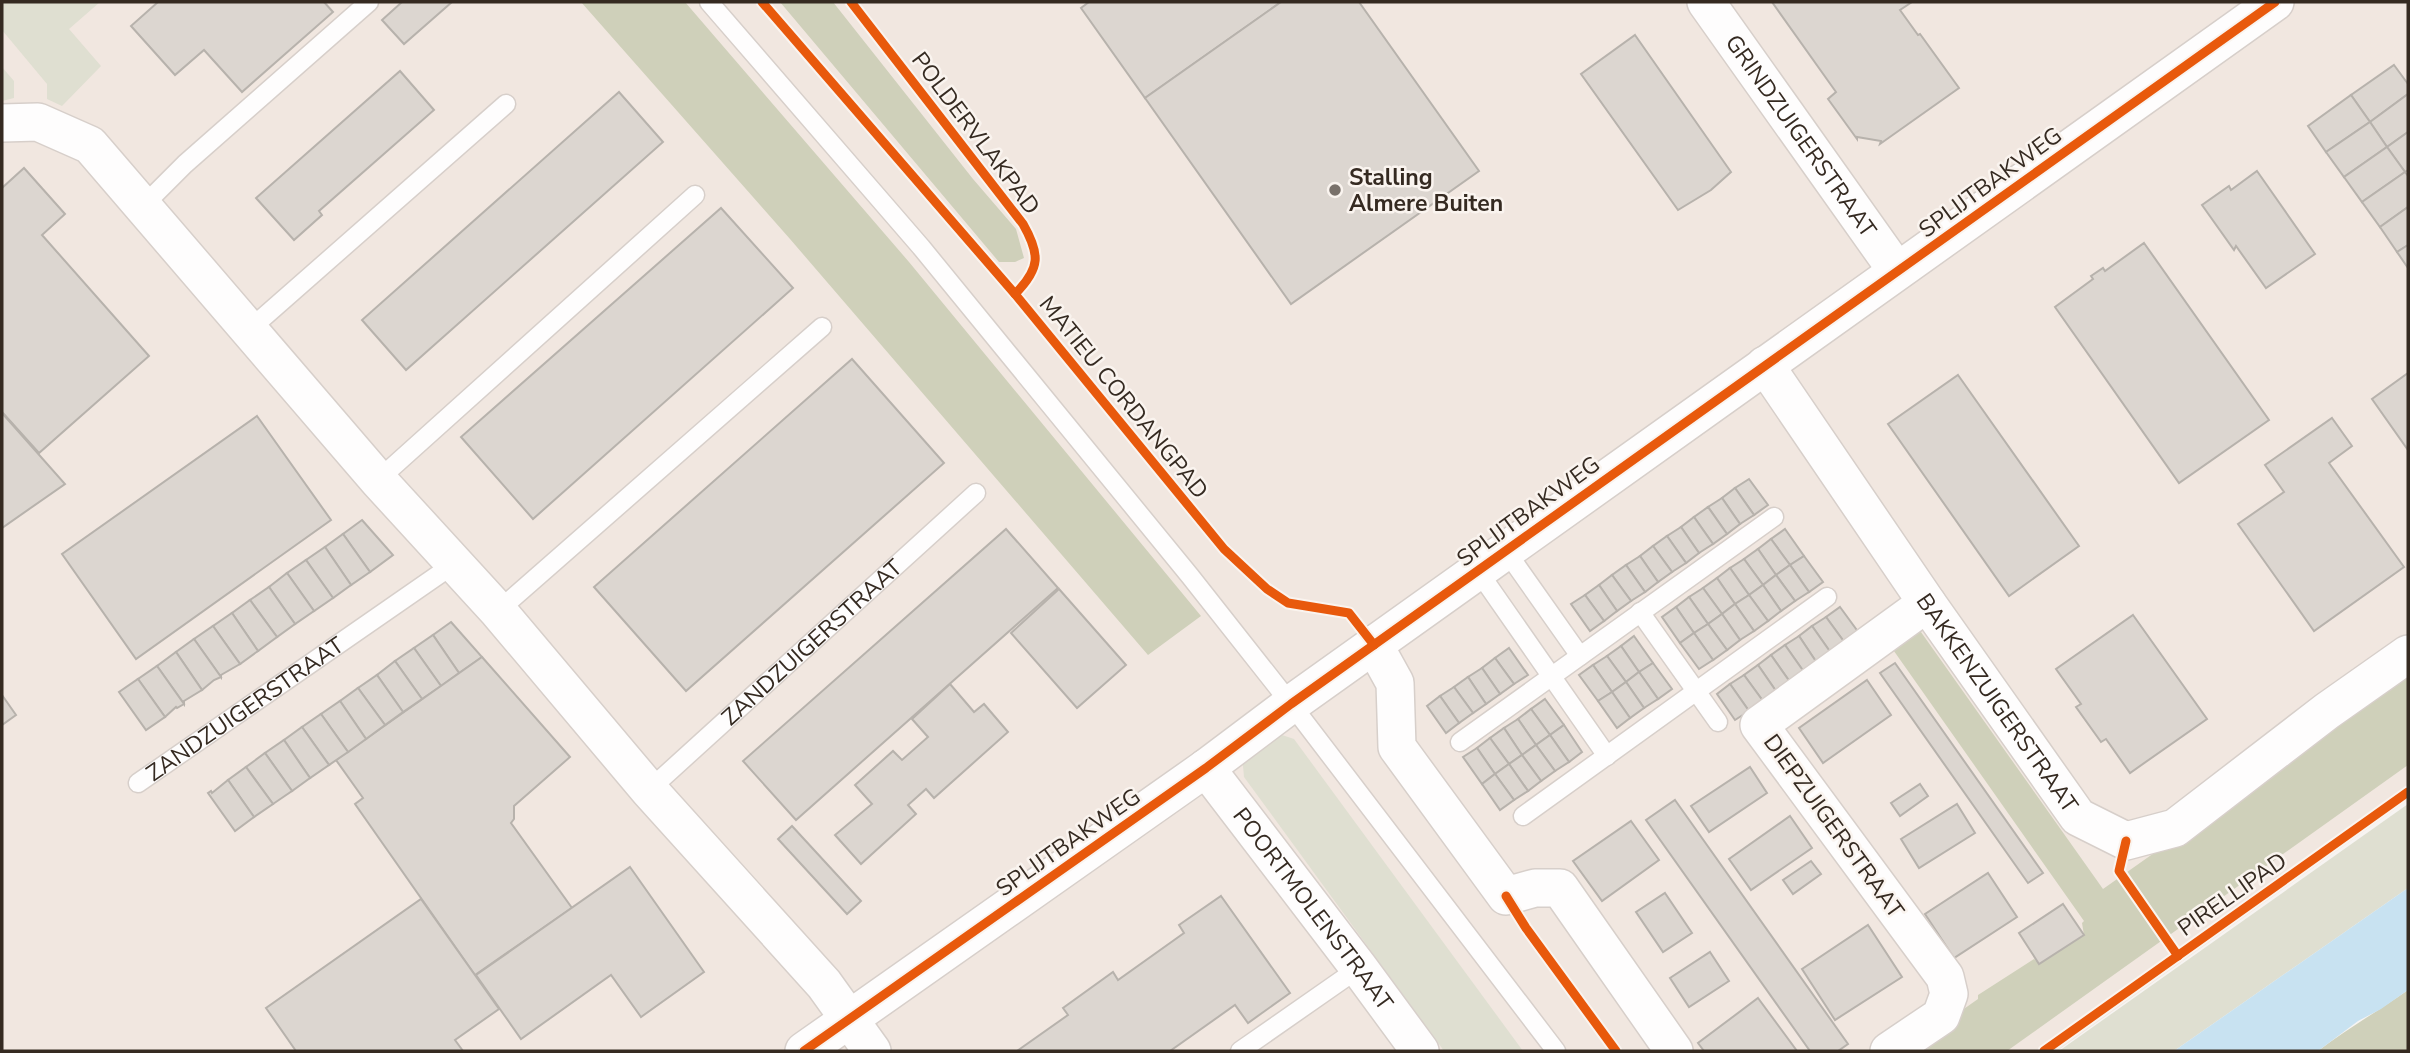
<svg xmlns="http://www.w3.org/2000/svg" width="2410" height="1053" viewBox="0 0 2410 1053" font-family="'Nunito Sans',sans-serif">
	<rect width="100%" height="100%" fill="#f7f4f2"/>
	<!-- built -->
	<path fill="#f1e7e0" d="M 2,2 L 2408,2 L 2408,800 L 2057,1051 L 2,1051 Z"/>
	<!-- green -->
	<g fill="#dfdfd1">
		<path d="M 2,2 L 100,2 L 69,29 L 101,66 L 62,106 L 47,99 L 47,84 L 2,30 Z"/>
		<path d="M 2,67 L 14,81 L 14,98 L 2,101 Z"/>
		<path d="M 1276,733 L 1294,739 L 1523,1051 L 1444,1051 L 1244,777 L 1242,755 Z"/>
		<path d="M 2408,804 L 2408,888 L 2174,1051 L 2059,1051 Z"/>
	</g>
	<!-- forest -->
	<g fill="#cfd0ba">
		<path d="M 581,2 L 685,2 L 909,262 L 1201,616 L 1148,655 L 790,239 Z"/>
		<path d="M 780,2 L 833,2 L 973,179 L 1016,229 L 1024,258 L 1015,262 L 999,262 Z"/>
		<path d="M 1916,625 L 2103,889 L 2408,674 L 2408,765 L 2007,1051 L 1904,1051 L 1978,999 L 1978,995 L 2034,959 L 2039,963 L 2084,935 L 2082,923 L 2084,921 L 1889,644 Z"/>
		<path d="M 2408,990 L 2408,1051 L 2318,1051 C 2347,1029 2378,1011 2408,990 Z"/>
	</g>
	<!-- water -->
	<path fill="#c8e2f1" d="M 2408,888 L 2408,990 L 2381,1009 L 2358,1021 L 2318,1051 L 2174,1051 Z"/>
	<!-- building -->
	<g fill="#dcd6d0" stroke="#b7b2ac" stroke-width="2">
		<path d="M 158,2 L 324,2 L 333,12 L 242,92 L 204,50 L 175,75 L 131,26 Z"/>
		<path d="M 402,2 L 452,2 L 404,44 L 382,20 Z"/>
		<path d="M 1089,2 L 1281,2 L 1145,98 L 1081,8 Z"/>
		<path d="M 1281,2 L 1359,2 L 1479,171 L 1291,304 L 1145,98 Z"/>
		<path d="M 1772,2 L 1912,2 L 1900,10 L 1918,35 L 1920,34 L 1959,88 L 1880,144 L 1881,141 L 1857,137 L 1857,139 L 1828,99 L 1836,92 Z"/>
		<path d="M 1635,35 L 1731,172 L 1711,190 L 1678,210 L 1581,74 Z"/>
		<path d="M 2394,65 L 2408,84 L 2408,94 L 2370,122 L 2351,95 Z"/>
		<path d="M 400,71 L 434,110 L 319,211 L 322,215 L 294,240 L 256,198 Z"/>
		<path d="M 619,92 L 663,142 L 406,370 L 362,320 Z"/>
		<path d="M 2408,94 L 2408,132 L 2387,147 L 2370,122 Z"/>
		<path d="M 2351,95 L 2370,122 L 2326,152 L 2308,126 Z"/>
		<path d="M 2370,122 L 2387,147 L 2344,177 L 2326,152 Z"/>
		<path d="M 2408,132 L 2408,170 L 2405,172 L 2387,147 Z"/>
		<path d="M 2387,147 L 2405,172 L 2362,202 L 2344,177 Z"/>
		<path d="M 24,168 L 65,214 L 42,235 L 149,356 L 39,453 L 2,412 L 2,188 Z"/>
		<path d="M 2257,171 L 2315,254 L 2266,288 L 2236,246 L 2234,250 L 2202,205 L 2229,186 L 2231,190 Z"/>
		<path d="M 2405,172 L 2408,176 L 2408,207 L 2380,227 L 2362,202 Z"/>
		<path d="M 2408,207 L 2408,245 L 2397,252 L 2380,227 Z"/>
		<path d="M 721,208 L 793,288 L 533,519 L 461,437 Z"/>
		<path d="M 2144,243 L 2269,420 L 2179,483 L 2055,307 L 2093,279 L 2091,276 L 2103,268 L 2105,271 Z"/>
		<path d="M 2408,245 L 2408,268 L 2397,252 Z"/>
		<path d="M 852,359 L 944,463 L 686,691 L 594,587 Z"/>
		<path d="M 2408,373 L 2408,450 L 2372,399 Z"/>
		<path d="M 1958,375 L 2079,546 L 2009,596 L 1888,424 Z"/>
		<path d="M 2,413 L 65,484 L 2,528 Z"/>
		<path d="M 257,416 L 331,520 L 136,659 L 62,554 Z"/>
		<path d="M 2332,418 L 2352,446 L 2329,463 L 2404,567 L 2314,631 L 2238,524 L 2284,492 L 2265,465 Z"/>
		<path d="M 1749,479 L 1768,505 L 1754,515 L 1735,488 Z"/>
		<path d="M 1735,488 L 1754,515 L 1740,524 L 1722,498 Z"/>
		<path d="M 1722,498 L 1740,524 L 1727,534 L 1708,507 Z"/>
		<path d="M 1708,507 L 1727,534 L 1713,544 L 1694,517 Z"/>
		<path d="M 1694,517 L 1713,544 L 1699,553 L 1681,527 Z"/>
		<path d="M 362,520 L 393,555 L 370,572 L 343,534 Z"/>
		<path d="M 1681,527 L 1699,553 L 1686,563 L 1667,536 Z"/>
		<path d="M 1006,529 L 1058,588 L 796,820 L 743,761 Z"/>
		<path d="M 1785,529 L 1804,556 L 1790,565 L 1771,539 Z"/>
		<path d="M 343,534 L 370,572 L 351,585 L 325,547 Z"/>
		<path d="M 1667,536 L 1686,563 L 1672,572 L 1653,546 Z"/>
		<path d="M 1771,539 L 1790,565 L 1776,575 L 1758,549 Z"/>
		<path d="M 1653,546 L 1672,572 L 1658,582 L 1640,556 Z"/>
		<path d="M 325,547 L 351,585 L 333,598 L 306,560 Z"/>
		<path d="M 1758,549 L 1776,575 L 1763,585 L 1744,559 Z"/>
		<path d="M 1640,556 L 1658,582 L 1645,592 L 1626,565 Z"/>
		<path d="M 1804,556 L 1823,582 L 1809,592 L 1790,565 Z"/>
		<path d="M 1744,559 L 1763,585 L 1749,595 L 1730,568 Z"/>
		<path d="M 306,560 L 333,598 L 314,611 L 287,573 Z"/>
		<path d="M 1626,565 L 1645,592 L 1631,601 L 1612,575 Z"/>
		<path d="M 1790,565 L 1809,592 L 1795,601 L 1776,575 Z"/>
		<path d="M 1730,568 L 1749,595 L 1735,604 L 1717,578 Z"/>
		<path d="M 287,573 L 314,611 L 295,624 L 269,587 Z"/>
		<path d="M 1612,575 L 1631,601 L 1617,611 L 1599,585 Z"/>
		<path d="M 1776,575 L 1795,601 L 1781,611 L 1763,585 Z"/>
		<path d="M 1717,578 L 1735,604 L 1722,614 L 1703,588 Z"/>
		<path d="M 1599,585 L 1617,611 L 1604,621 L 1585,595 Z"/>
		<path d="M 1763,585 L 1781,611 L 1768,621 L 1749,595 Z"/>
		<path d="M 269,587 L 295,624 L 277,637 L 250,600 Z"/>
		<path d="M 1703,588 L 1722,614 L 1708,624 L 1689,597 Z"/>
		<path d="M 1059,589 L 1126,665 L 1077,708 L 1011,633 Z"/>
		<path d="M 1585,595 L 1604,621 L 1590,631 L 1571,604 Z"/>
		<path d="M 1749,595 L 1768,621 L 1754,631 L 1735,604 Z"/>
		<path d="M 1689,597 L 1708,624 L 1694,633 L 1676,607 Z"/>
		<path d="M 250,600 L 277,637 L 258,651 L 232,613 Z"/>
		<path d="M 1735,604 L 1754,631 L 1740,640 L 1722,614 Z"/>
		<path d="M 1676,607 L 1694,633 L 1680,643 L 1662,617 Z"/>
		<path d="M 1840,607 L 1859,633 L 1845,643 L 1826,617 Z"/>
		<path d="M 232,613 L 258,651 L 240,664 L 213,626 Z"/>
		<path d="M 1722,614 L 1740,640 L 1727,650 L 1708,624 Z"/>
		<path d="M 2133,615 L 2207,719 L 2130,773 L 2106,739 L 2101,742 L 2076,707 L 2081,704 L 2056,669 Z"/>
		<path d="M 1826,617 L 1845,643 L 1831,653 L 1812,626 Z"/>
		<path d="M 451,622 L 482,657 L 459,673 L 433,635 Z"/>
		<path d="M 1708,624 L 1727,650 L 1713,660 L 1694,633 Z"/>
		<path d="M 213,626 L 240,664 L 221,675 L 221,677 L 194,639 Z"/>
		<path d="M 1812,626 L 1831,653 L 1817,663 L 1799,636 Z"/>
		<path d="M 1694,633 L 1713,660 L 1699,669 L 1680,643 Z"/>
		<path d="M 433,635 L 459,673 L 441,686 L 414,648 Z"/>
		<path d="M 1634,636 L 1653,663 L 1639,672 L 1621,646 Z"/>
		<path d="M 1799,636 L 1817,663 L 1804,672 L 1785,645 Z"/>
		<path d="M 194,639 L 221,677 L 214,680 L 202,690 L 176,652 Z"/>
		<path d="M 1785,645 L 1804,672 L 1790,682 L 1771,655 Z"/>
		<path d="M 1621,646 L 1639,672 L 1626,682 L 1607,656 Z"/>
		<path d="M 414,648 L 441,686 L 422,699 L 395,661 Z"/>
		<path d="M 1509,648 L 1528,675 L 1514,684 L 1495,658 Z"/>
		<path d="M 176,652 L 202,690 L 184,701 L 184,704 L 157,666 Z"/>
		<path d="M 1771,655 L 1790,682 L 1776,691 L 1758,665 Z"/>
		<path d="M 1607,656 L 1626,682 L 1612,692 L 1593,665 Z"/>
		<path d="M 482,657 L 570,757 L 514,806 L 514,819 L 511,823 L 572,908 L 475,975 L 355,804 L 363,798 L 336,760 Z"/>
		<path d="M 1495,658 L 1514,684 L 1500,694 L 1482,668 Z"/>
		<path d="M 395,661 L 422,699 L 403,712 L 377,675 Z"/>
		<path d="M 1653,663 L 1672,689 L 1658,699 L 1639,672 Z"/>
		<path d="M 1895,663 L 2043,873 L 2028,883 L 1880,673 Z"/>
		<path d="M 1593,665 L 1612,692 L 1598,701 L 1579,675 Z"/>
		<path d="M 1758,665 L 1776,691 L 1763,701 L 1744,675 Z"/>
		<path d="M 157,666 L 184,704 L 177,708 L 176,707 L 165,717 L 138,679 Z"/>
		<path d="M 1482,668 L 1500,694 L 1486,704 L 1468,677 Z"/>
		<path d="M 1639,672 L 1658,699 L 1644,708 L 1626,682 Z"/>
		<path d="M 377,675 L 403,712 L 385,725 L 358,688 Z"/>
		<path d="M 1744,675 L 1763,701 L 1749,711 L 1730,684 Z"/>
		<path d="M 1468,677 L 1486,704 L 1473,713 L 1454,687 Z"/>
		<path d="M 138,679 L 165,717 L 146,730 L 119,692 Z"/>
		<path d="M 1867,680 L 1891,715 L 1823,763 L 1799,728 Z"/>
		<path d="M 1626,682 L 1644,708 L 1630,718 L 1612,692 Z"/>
		<path d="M 950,684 L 974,712 L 984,704 L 1008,732 L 934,798 L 926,789 L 908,805 L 916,814 L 861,864 L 835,835 L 872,804 L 855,785 L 893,751 L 902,760 L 928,737 L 912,719 Z"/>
		<path d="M 1730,684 L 1749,711 L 1735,720 L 1717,694 Z"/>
		<path d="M 1454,687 L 1473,713 L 1459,723 L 1440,696 Z"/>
		<path d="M 358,688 L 385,725 L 366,739 L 340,701 Z"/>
		<path d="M 1612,692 L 1630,718 L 1617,728 L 1598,701 Z"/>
		<path d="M 2,695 L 16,715 L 2,725 Z"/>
		<path d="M 1440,696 L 1459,723 L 1446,733 L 1427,706 Z"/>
		<path d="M 1545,699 L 1564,725 L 1550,735 L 1531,709 Z"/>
		<path d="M 340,701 L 366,739 L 348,752 L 321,714 Z"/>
		<path d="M 1531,709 L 1550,735 L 1536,745 L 1518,719 Z"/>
		<path d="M 321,714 L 348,752 L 329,765 L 302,727 Z"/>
		<path d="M 1518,719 L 1536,745 L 1522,755 L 1504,728 Z"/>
		<path d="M 1564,725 L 1582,752 L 1569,762 L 1550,735 Z"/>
		<path d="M 302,727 L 329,765 L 310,778 L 284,740 Z"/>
		<path d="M 1504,728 L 1522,755 L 1509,764 L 1490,738 Z"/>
		<path d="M 1550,735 L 1569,762 L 1555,771 L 1536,745 Z"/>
		<path d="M 1490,738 L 1509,764 L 1495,774 L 1477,748 Z"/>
		<path d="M 284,740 L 310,778 L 292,791 L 265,753 Z"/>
		<path d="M 1536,745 L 1555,771 L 1541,781 L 1522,755 Z"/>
		<path d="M 1477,748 L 1495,774 L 1482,784 L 1463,757 Z"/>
		<path d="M 265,753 L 292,791 L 273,804 L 246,767 Z"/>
		<path d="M 1522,755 L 1541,781 L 1528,791 L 1509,764 Z"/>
		<path d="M 1509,764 L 1528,791 L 1514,800 L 1495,774 Z"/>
		<path d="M 246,767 L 273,804 L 254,817 L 228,780 Z"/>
		<path d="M 1750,767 L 1767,793 L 1709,832 L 1691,806 Z"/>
		<path d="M 1495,774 L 1514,800 L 1500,810 L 1482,784 Z"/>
		<path d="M 228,780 L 254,817 L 235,831 L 208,793 L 211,791 L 212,793 Z"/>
		<path d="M 1920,784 L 1928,796 L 1900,816 L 1891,803 Z"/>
		<path d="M 1675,800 L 1848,1044 L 1838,1051 L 1810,1051 L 1646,820 Z"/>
		<path d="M 1957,804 L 1975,833 L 1919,868 L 1901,839 Z"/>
		<path d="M 1790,816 L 1812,848 L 1751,890 L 1729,859 Z"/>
		<path d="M 1631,821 L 1659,860 L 1602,901 L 1573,861 Z"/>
		<path d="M 792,826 L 861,901 L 847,914 L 778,839 Z"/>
		<path d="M 1811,861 L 1821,874 L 1793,894 L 1783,880 Z"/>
		<path d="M 630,867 L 704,972 L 641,1017 L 611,975 L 521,1039 L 476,975 Z"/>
		<path d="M 1988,873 L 2017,917 L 1954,958 L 1925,914 Z"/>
		<path d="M 1665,893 L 1692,933 L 1663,952 L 1636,912 Z"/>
		<path d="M 1221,896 L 1290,993 L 1248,1023 L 1235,1005 L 1170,1051 L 1017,1051 L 1068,1015 L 1063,1008 L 1113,972 L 1118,980 L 1184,933 L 1179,925 Z"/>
		<path d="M 421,899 L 499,1009 L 455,1040 L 463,1051 L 296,1051 L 266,1008 Z"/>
		<path d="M 2063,904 L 2084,935 L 2039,964 L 2019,933 Z"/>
		<path d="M 1868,925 L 1902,977 L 1835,1020 L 1802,969 Z"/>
		<path d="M 1710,952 L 1729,981 L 1689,1007 L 1670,978 Z"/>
		<path d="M 1758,998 L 1797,1051 L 1704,1051 L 1698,1043 Z"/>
	</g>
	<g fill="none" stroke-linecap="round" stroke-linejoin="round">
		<!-- lane casing -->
		<g stroke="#d7cfca" stroke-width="21">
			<g id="lane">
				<path d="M 709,2 L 921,247 L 1190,576 L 1291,704 L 1556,1051"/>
				<path d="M 142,207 L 185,164 L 369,2"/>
				<path d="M 249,330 L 506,104"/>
				<path d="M 378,480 L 695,195"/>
				<path d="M 1506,551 L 1580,656"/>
				<path d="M 1478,571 L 1607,756"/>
				<path d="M 498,611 L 822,327"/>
				<path d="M 1640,612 L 1718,722"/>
				<path d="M 1460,742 L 1774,517"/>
				<path id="s1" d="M 138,783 L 454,564"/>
				<path id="s2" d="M 649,790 L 976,493"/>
				<path d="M 1523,816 L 1827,597"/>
				<path d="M 1240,1051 L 1359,968"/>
			</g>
		</g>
		<!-- street casing -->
		<g stroke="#d7cfca" stroke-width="40">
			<g id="street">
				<path id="s3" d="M 1706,2 L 1897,271"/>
				<path d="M 2,123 L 38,122 L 90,145 L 378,480 L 498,611 L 649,790 L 824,984 L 872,1051"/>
				<path id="s4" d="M 1765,365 L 1927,603 L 2078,817 L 2126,841 L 2175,828 L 2327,711 L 2408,654"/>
				<path d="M 1374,645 L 1395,683 L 1397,747 L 1506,896 L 1535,888 L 1560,888 L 1674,1051"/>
				<path id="s5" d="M 1206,768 L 1359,968 L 1420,1051"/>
				<path d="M 804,1051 L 1206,768 L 1291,704 L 2275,2"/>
				<path d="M 1889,1051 L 1941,1016 L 1949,994 L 1945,977 L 1759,725 L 1927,603"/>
			</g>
		</g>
		<!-- lane -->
		<use href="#lane" stroke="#fefdfd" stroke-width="18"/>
		<!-- street -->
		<use href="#street" stroke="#fefdfd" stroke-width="37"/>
		<!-- cycleway casing -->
		<g stroke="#faf4ef" stroke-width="13">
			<g id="cycleway">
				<path d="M 762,2 L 1015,294 L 1224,549 L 1267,589 L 1288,603 L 1349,613 L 1374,645"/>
				<path d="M 851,2 L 1023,224 C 1040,254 1041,268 1015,294"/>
				<path d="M 2126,841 L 2119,871 L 2178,956"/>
				<path d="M 1506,896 L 1526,928 L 1616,1051"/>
				<path d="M 804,1051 L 1206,768 L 1291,704 L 2275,2"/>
				<path d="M 2044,1051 L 2408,792"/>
			</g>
		</g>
		<!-- cycleway -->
		<use href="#cycleway" stroke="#e8590c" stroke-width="9"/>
	</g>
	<!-- markers -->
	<circle fill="#79716a" stroke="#faf4ef" stroke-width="2.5" cx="1335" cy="190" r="7"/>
	<g text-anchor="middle" stroke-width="5" stroke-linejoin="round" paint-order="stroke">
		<!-- street labels -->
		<g font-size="23" fill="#352a21" stroke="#faf4ef">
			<text transform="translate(976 133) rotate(53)" y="8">POLDERVLAKPAD</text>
			<text dy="8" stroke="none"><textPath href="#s3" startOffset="164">GRINDZUIGERSTRAAT</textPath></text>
			<text transform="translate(1990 182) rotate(-36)" y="8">SPLIJTBAKWEG</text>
			<text transform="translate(1124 397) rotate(51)" y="8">MATIEU CORDANGPAD</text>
			<text transform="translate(1528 511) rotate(-36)" y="8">SPLIJTBAKWEG</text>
			<text dy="8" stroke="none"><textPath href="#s2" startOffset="220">ZANDZUIGERSTRAAT</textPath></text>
			<text dy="8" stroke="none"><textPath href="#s4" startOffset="410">BAKKENZUIGERSTRAAT</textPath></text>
			<text dy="8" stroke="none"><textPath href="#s1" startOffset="130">ZANDZUIGERSTRAAT</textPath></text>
			<text transform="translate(1834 826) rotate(54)" y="8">DIEPZUIGERSTRAAT</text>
			<text transform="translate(1068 842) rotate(-35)" y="8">SPLIJTBAKWEG</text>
			<text transform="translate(2232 894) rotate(-35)" y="8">PIRELLIPAD</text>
			<text dy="8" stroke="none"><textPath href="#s5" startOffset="177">POORTMOLENSTRAAT</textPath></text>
		</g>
		<!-- poi labels -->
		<g font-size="23" font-weight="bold" fill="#352a21" stroke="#faf4ef" text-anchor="start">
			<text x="1349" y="185">Stalling<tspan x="1349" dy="26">Almere Buiten</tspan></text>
		</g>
	</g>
	<!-- border -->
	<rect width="2410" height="1053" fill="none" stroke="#352a21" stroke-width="7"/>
</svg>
